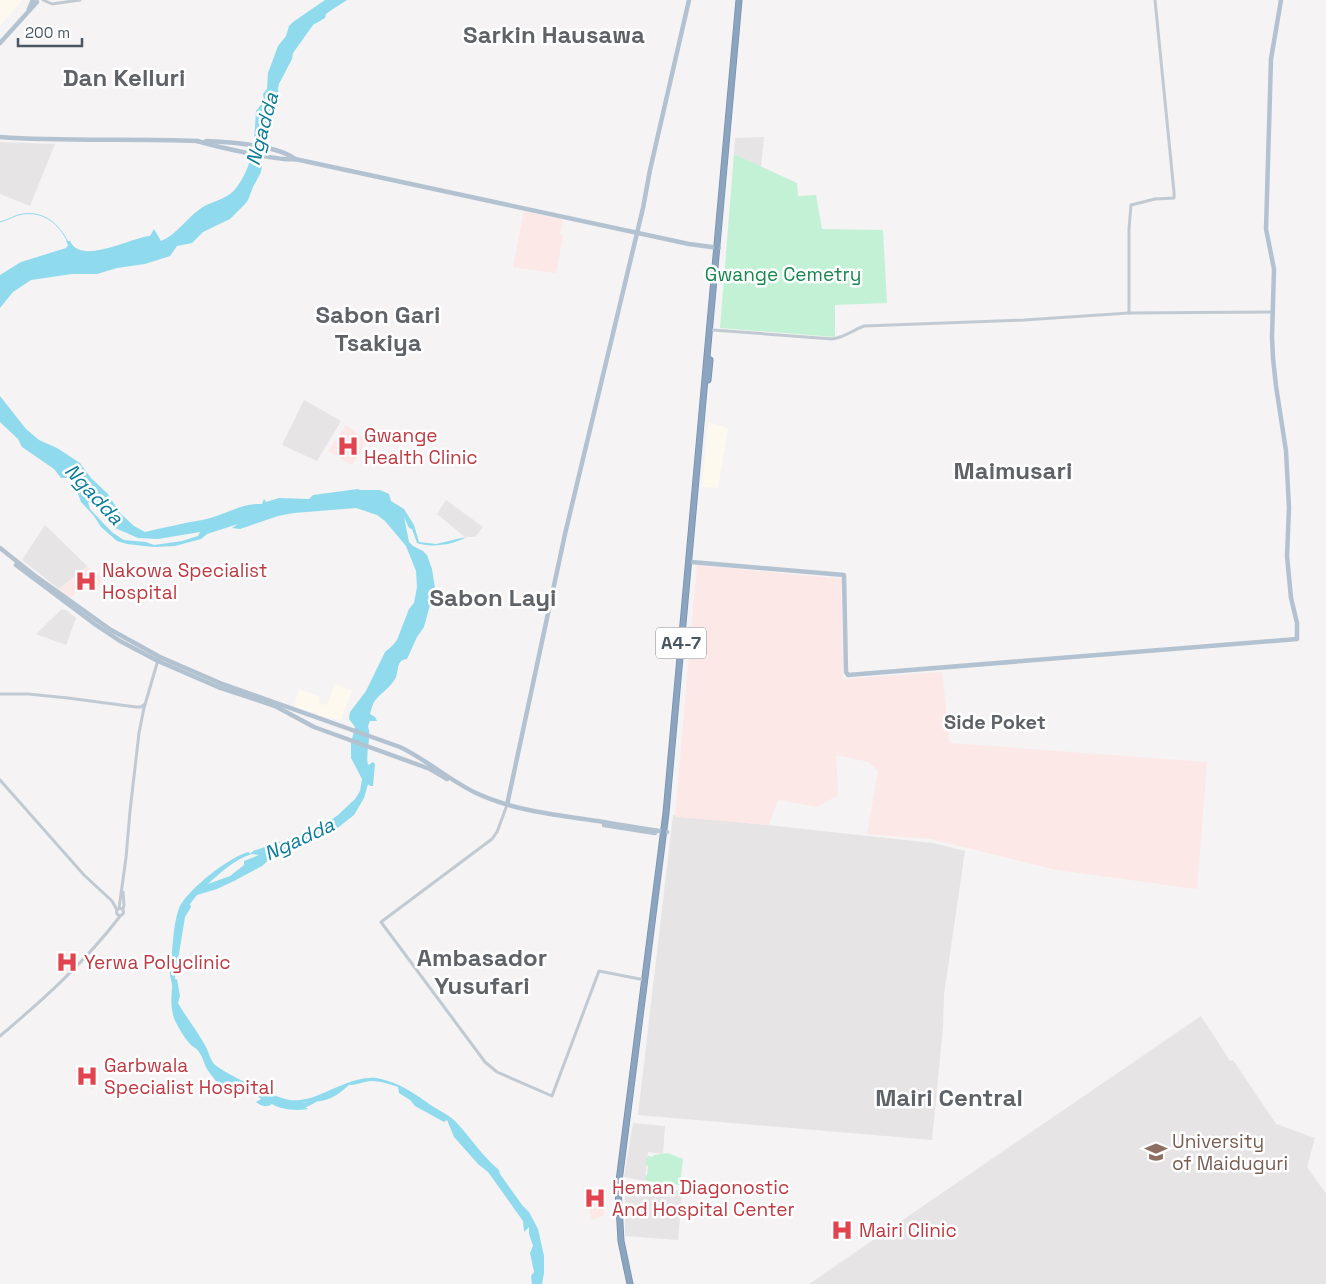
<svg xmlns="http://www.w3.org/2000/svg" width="1326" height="1284" viewBox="0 0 1326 1284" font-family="'Space Grotesk',sans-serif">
	<rect width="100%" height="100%" fill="#f5f3f3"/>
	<!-- commercial -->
	<g fill="#fdf9ef">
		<path d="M 0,0 L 22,0 L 0,26 Z"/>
		<path d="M 708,422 L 728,428 L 718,488 L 702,487 Z"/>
		<path d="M 335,684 L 352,691 L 341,720 L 325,717 L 294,706 L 299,689 L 320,697 L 319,703 L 327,705 Z"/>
	</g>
	<!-- education -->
	<g fill="#e6e4e5">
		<path d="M 764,137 L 761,167 L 734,154 L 735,138 Z"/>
		<path d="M 0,142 L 55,144 L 30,206 L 0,194 Z"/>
		<path d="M 304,400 L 341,421 L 317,461 L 282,445 Z"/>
		<path d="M 446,500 L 483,527 L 475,537 L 465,537 L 437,514 Z"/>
		<path d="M 45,525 L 87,566 L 59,589 L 22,560 Z"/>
		<path d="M 61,610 L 66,610 L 76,618 L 66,645 L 36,634 Z"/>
		<path d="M 673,815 L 933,843 L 965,851 L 944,994 L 943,1027 L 932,1140 L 638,1115 Z"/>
		<path d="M 1201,1016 L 1230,1061 L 1233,1060 L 1276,1124 L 1315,1138 L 1307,1167 L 1326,1194 L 1326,1284 L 809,1284 Z"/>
		<path d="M 633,1123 L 665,1126 L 663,1154 L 648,1152 L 645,1181 L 624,1177 Z"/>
		<path d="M 625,1182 L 682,1191 L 678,1240 L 625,1236 Z"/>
	</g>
	<!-- medical -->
	<g fill="#fce8e6">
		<path d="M 524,211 L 563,220 L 560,234 L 563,236 L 556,273 L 513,267 Z"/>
		<path d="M 346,425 L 367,441 L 352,465 L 328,451 Z"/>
		<path d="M 697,565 L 843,579 L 841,585 L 843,679 L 942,672 L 950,743 L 1207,762 L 1197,889 L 1057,870 L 931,839 L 867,834 L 878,771 L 869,762 L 836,755 L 838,795 L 818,807 L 778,800 L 769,825 L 675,817 Z"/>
		<path d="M 87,566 L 103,579 L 94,592 L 83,583 L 71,598 L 59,590 Z"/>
		<path d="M 69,950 L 80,962 L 66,975 L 55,963 Z"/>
		<path d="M 93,1068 L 97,1083 L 92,1090 L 73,1070 L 81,1069 L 83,1071 Z"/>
		<path d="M 583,1185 L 604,1194 L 604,1215 L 592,1220 Z"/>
	</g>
	<!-- green -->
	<g fill="#c3f1d5">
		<path d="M 734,154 L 797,183 L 798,196 L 816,195 L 822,229 L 883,230 L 887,303 L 835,305 L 835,337 L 720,328 Z"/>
		<path d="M 668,1153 L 683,1159 L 680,1185 L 647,1181 L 645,1179 L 645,1176 L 647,1175 L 648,1166 L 645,1164 L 648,1156 L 653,1157 L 654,1155 Z"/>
	</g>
	<!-- water -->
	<g fill="#90daee" fill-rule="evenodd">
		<path d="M 325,0 L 347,0 L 333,9 L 326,14 L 325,18 L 313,25 L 293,53 L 292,59 L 279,84 L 278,89 L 279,102 L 269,131 L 264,152 L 261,158 L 262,165 L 261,172 L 253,187 L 248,200 L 245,204 L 230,219 L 203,232 L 192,243 L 177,246 L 170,256 L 145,264 L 117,268 L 97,274 L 72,274 L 31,280 L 13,292 L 0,308 L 0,275 L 21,262 L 66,248 L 68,245 L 66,241 L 70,241 C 81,266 132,237 150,236 L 154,229 L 161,241 C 175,236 187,218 200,209 C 211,201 227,200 236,188 C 243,179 248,168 251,157 L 253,156 L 256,111 L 264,101 L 263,94 L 267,89 L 268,73 L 278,46 L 286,36 L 289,26 L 293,22 Z"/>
		<path d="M 0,396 L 26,429 L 39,440 L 57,448 L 80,463 L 91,478 L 108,494 L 120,513 L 134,526 L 145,532 C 163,528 183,523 202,520 C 223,516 241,503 262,504 L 264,499 L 266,502 L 279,498 L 309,499 L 313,495 L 358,489 L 360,490 L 380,490 L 389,494 L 391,501 L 404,509 L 414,525 L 419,542 L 436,544 L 466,537 C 454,545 430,548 417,543 L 412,529 L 409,528 L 404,517 L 409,542 L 413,546 L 423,551 L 427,555 L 432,569 L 435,588 L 431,595 L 430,605 L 424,627 L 417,637 L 407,659 C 396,660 399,670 396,677 C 391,688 380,693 374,702 C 372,706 371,710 370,714 L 375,717 L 377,721 L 370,721 L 368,726 C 372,738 365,752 368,765 L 373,762 L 375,764 L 373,786 L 370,786 L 368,784 L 364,798 L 354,815 L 330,834 L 290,848 L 272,857 L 262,866 L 234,881 L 217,889 L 197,895 L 190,904 L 191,907 L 185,917 L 175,978 L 176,980 L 177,979 L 180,996 L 178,1003 C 186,1017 198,1032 206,1047 C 209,1053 210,1059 214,1064 C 225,1074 276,1098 290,1100 C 298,1101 309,1099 316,1096 C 334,1089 362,1073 381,1079 C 398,1083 411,1091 425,1101 C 435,1109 447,1113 456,1122 C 471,1138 482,1156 499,1170 L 500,1174 L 522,1205 L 529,1212 L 538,1229 L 544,1256 L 544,1273 L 542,1284 L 532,1284 L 531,1276 L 534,1272 L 530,1253 L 533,1246 L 529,1234 L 529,1227 L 524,1232 L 523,1221 L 488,1172 L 478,1164 L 454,1137 L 447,1120 L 444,1122 L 415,1106 L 410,1100 L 399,1093 L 398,1087 C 389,1084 374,1079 365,1082 C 359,1083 356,1085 349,1085 C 332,1101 322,1102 299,1103 L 308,1109 C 297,1111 282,1110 272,1104 C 266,1108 261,1106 256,1102 L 261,1099 C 248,1085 237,1106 221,1087 C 216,1081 211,1075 207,1069 C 204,1064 203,1057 199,1052 C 197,1048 194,1048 191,1045 C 185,1039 175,1023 173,1015 C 171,1006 171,998 172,989 C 173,983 169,977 170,971 C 173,952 172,928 179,908 C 187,890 230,856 249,852 L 250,854 L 253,851 L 321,827 L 338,815 L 355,799 L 360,791 L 362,779 L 351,758 L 351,743 L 355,727 L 349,719 L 350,712 L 366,691 L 385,652 L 392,646 L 397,640 L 409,609 L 414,603 L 417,587 L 416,571 L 406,546 L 385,521 L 377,515 L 356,508 L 294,513 L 278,516 L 240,529 L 232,528 L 238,524 L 207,534 L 201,539 L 175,546 L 153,547 L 127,544 L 117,541 L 101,527 L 94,516 L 81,502 L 74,483 L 69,478 L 61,478 L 54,469 L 22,447 L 18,439 L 0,422 ZM 88,502 L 91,503 L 115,528 L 138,538 L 158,539 L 200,532 L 198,536 L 182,541 L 154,545 L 146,542 L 124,540 L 113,533 L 105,525 L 90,509 ZM 252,854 L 259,855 L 244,861 L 244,865 L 230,876 L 208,884 C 220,873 235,859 252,854 Z"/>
	</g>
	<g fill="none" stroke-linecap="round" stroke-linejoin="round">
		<!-- stream -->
		<path stroke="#90daee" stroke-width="1" d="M 0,222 C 8,220 15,215 23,214 C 44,211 59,224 68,242"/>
		<!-- river -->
		<path stroke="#90daee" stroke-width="4" d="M 294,1104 L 306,1105 L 314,1101"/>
		<!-- highway casing -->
		<g stroke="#7690ad" stroke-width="7">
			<g id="highway">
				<path d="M 708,380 L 710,360"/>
				<path d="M 630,1284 L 621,1241 L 618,1189 L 666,813 L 739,0"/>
			</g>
		</g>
		<!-- minor -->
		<g stroke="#c1cad2" stroke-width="3">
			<path d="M 43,0 L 52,4 L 80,0"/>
			<path d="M 1129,313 L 1129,229 L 1131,205 L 1155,199 L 1174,198 L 1174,192 L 1155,0"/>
			<path d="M 713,330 L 832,339 C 844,338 853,330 864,326 L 1024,320 L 1129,313 L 1272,312"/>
			<path d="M 0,694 L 28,694 L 68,698 L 136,707 L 141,707 L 145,704"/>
			<path d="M 0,780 L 84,875 L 112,901 L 117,910"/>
			<path d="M 507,805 L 497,832 L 492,839 L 381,922 L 485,1062 L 497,1072 L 552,1096 L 599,971 L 645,980"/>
			<path d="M 123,892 L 124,905 L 123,909"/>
			<path d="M 119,908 L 126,858 L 130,811 L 139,733 L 144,708 L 158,660"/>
			<circle cx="120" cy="912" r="3.5"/>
			<path d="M 0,1036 C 44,999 86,961 121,915"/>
		</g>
		<!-- major -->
		<g stroke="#b3c2d1" stroke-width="4.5">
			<path d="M 29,9 L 33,0"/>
			<path d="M 0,43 L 37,2"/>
			<path d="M 0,137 C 66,142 133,138 198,141"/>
			<path d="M 197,141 C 214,146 282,162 295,159 L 689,244 L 719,248"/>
			<path d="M 206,141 C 229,142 277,145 295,159"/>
			<path d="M 0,548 L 34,575 L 111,630 L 160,657 L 220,683 L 400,747 C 427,760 449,780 476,793 C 515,811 556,815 598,821 C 621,825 644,829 667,832"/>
			<path d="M 691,562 L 844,575 L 846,672 L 848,675 L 1297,639 L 1297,623 L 1291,598 L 1287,556 L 1289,508 L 1286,451 L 1276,386 L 1273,358 L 1272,337 L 1274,269 L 1266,229 L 1271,59 L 1281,0"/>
			<path d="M 16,565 L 96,625 L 120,641 L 158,661 L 218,687 L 275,706 L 314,727 L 430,769 L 447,779"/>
			<path d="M 507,805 L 565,534 L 643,208 L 650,170 L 689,0"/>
			<path d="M 604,825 L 655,833"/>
		</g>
		<!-- highway -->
		<use href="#highway" stroke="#8ba5c1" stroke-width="5.5"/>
	</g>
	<!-- icons -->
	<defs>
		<g id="hospital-bare" transform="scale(1.725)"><path d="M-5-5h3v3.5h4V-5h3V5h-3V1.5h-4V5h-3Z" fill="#e0444e" stroke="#fff" stroke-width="2.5" paint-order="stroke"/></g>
		<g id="university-bare" transform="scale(1.725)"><path d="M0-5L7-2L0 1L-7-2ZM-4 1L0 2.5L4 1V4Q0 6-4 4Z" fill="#8d6e63" stroke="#fff" stroke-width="2.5" paint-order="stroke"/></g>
	</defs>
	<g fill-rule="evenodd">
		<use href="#hospital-bare" x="348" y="446"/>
		<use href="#hospital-bare" x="86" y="581"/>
		<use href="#hospital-bare" x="67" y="962"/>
		<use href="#hospital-bare" x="87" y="1076"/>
		<use href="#university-bare" x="1156" y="1152"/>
		<use href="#hospital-bare" x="595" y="1198"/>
		<use href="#hospital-bare" x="842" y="1230"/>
	</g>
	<g text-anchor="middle" stroke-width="5" stroke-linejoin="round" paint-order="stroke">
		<!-- shield labels -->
		<rect fill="#fff" stroke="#808990" stroke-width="1" x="656" y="627.5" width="50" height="31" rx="4"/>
		<g font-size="18" font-weight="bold" fill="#4a5661">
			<text x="681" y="649">A4-7</text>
		</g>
		<!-- park labels -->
		<g font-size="19" fill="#17864f" stroke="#fff">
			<text x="783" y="281">Gwange Cemetry</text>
		</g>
		<!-- health labels -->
		<g font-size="19" fill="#be3a42" stroke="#fff" text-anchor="start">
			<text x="364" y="442">Gwange<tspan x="364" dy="22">Health Clinic</tspan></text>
			<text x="102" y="577">Nakowa Specialist<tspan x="102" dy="22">Hospital</tspan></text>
			<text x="84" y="969">Yerwa Polyclinic</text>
			<text x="104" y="1072">Garbwala<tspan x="104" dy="22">Specialist Hospital</tspan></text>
			<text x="612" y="1194">Heman Diagonostic<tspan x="612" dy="22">And Hospital Center</tspan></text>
			<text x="859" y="1237">Mairi Clinic</text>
		</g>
		<!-- education labels -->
		<g font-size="19" fill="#785e54" stroke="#fff" text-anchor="start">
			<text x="1172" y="1148">University<tspan x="1172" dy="22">of Maiduguri</tspan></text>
		</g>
		<!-- water labels -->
		<g font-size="20" font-style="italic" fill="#0c7c9b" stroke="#fff">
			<text transform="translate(262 129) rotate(-75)" y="7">Ngadda</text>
			<text transform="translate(94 494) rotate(47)" y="7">Ngadda</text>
			<text transform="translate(299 839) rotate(-25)" y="7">Ngadda</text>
		</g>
		<!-- neighbourhood labels -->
		<g font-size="20" font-weight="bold" fill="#5f6368" stroke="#fff">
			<text x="995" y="729">Side Poket</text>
		</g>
		<!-- district labels -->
		<g font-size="24" font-weight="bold" fill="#5f6368" stroke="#fff">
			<text x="554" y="43">Sarkin Hausawa</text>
			<text x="124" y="86">Dan Kelluri</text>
			<text x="378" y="323">Sabon Gari<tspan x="378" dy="28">Tsakiya</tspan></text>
			<text x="1013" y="479">Maimusari</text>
			<text x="493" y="606">Sabon Layi</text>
			<text x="482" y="966">Ambasador<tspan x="482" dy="28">Yusufari</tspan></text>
			<text x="949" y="1106">Mairi Central</text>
		</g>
	</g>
	<!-- scale -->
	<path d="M18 38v8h64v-8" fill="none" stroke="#4a5661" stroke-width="2.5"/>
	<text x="25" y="38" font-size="15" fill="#4a5661" stroke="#ffffff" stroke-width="4" paint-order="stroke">200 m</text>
</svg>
